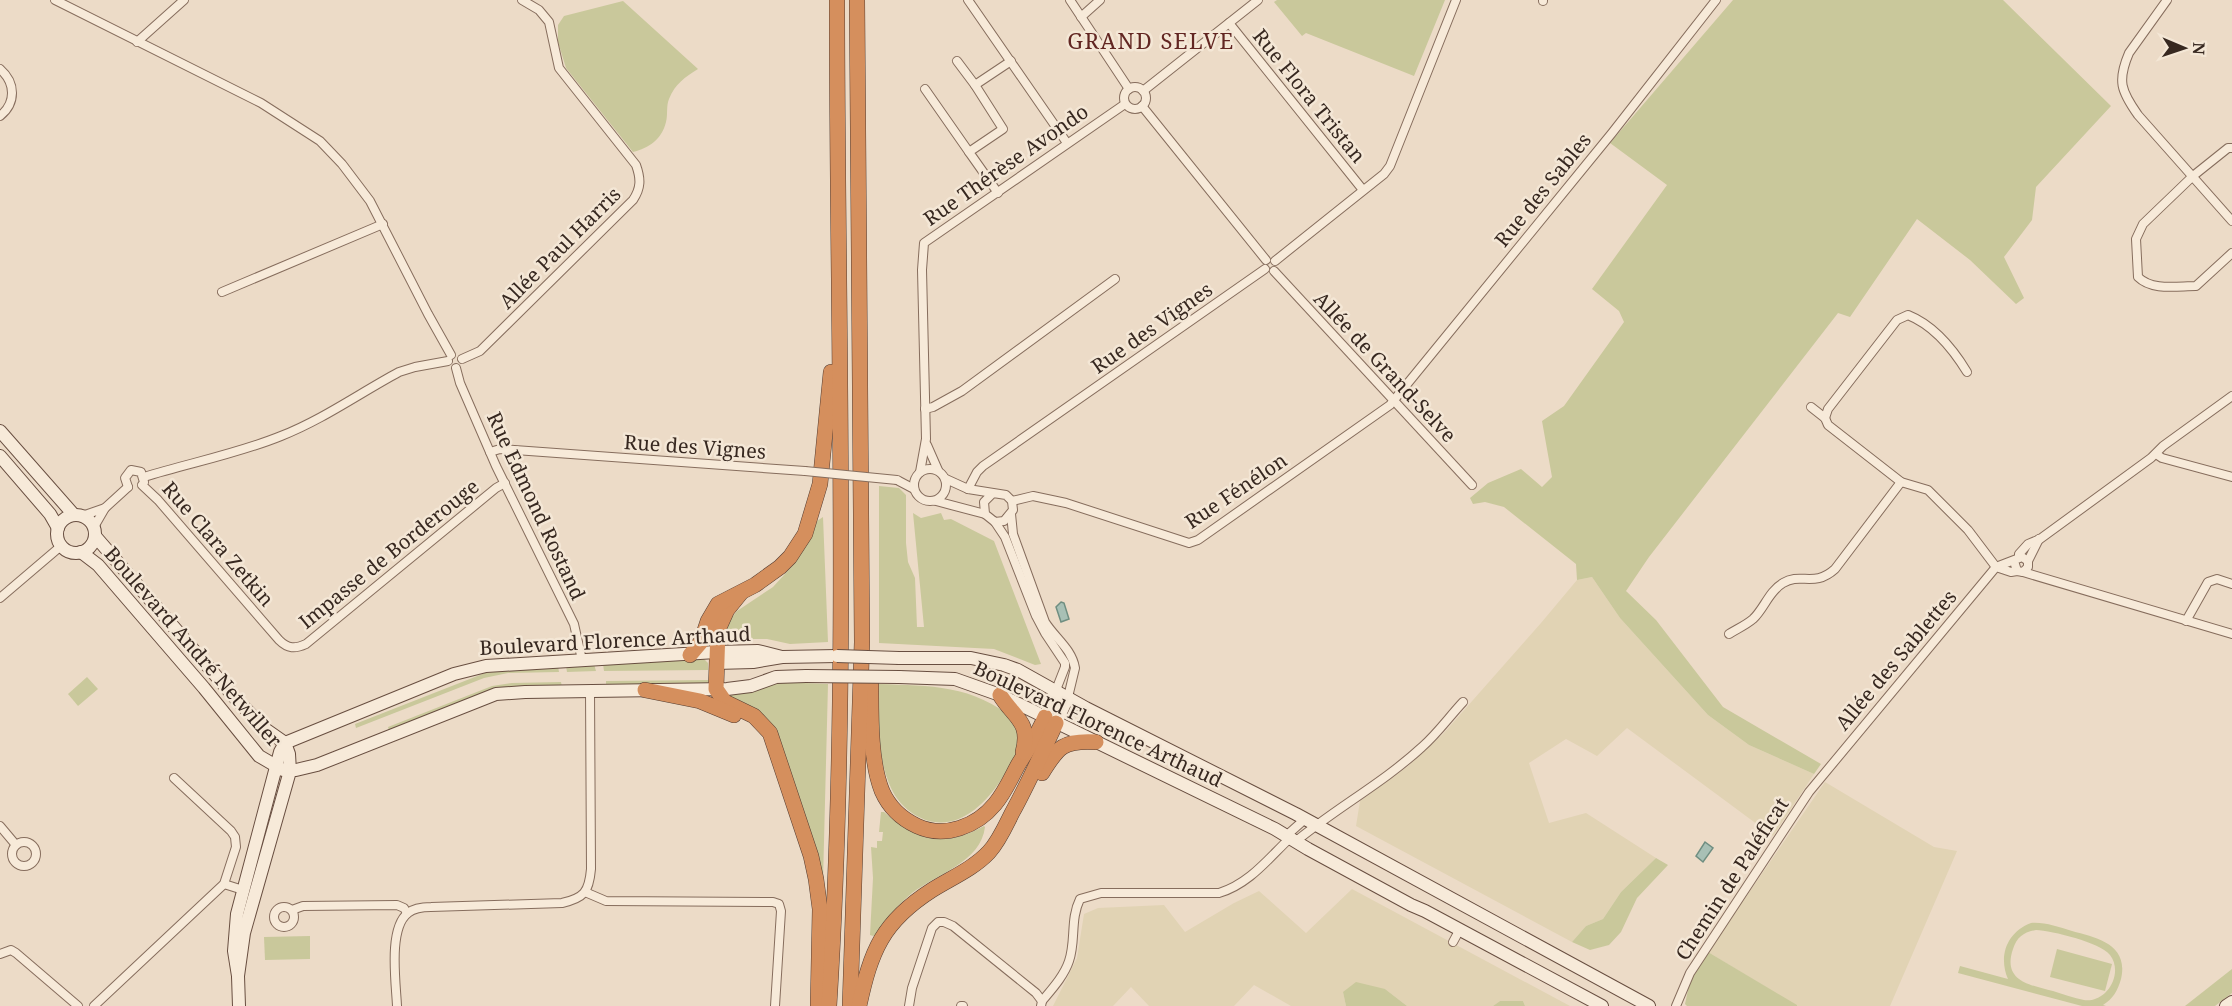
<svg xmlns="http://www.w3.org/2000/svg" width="2232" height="1006" viewBox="0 0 2232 1006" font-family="'Noto Serif',serif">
	<rect width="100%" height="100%" fill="#ecdbc7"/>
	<!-- farmland -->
	<g fill="#e1d3b4">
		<path d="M 1592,577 L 1620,618 L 1708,715 L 1749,745 L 1814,774 L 1773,836 L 1627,728 L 1597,756 L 1566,739 L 1529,763 L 1549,823 L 1586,813 L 1656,858 L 1621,892 L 1603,919 L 1586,926 L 1572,942 L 1356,826 L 1360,801 L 1407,767 L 1443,734 L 1541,623 L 1577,580 Z"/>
		<path d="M 1825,782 L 1934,847 L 1957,851 L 1890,1006 L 1797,1006 L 1708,952 Z"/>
		<path d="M 1352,889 L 1570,1006 L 1525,1006 L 1523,1001 L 1500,1001 L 1493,1006 L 1407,1006 L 1385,989 L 1343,992 L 1346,1006 L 1291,1006 L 1254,985 L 1234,1006 L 1149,1006 L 1131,987 L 1113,1006 L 1053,1006 L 1077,958 L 1084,914 L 1098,908 L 1164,905 L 1185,932 L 1234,903 L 1259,891 L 1306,933 Z"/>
	</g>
	<!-- green -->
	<g fill="#c9c89b" fill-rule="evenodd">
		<path d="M 1277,0 L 1445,0 L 1414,76 L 1306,33 L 1302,36 L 1274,2 Z"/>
		<path d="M 1733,0 L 2003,0 L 2111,106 L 2036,187 L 2032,220 L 2004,257 L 2024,298 L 2016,304 L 1970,260 L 1917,219 L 1850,317 L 1838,313 L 1649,557 L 1626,591 L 1656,620 L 1723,707 L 1821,764 L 1814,774 L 1749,745 L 1708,715 L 1620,618 L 1592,577 L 1577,580 L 1576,564 L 1504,507 L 1485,502 L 1473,504 L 1470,498 L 1488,483 L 1521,469 L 1542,487 L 1552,477 L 1542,421 L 1564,406 L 1624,322 L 1619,311 L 1592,289 L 1667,185 L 1610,143 Z"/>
		<path d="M 623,1 L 698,69 C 685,77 675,84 669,99 C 666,106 668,115 666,122 C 662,139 649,148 633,152 L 566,68 L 558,42 L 558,25 L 564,16 Z"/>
		<path d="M 879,486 L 899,488 L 906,495 L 906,543 L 908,562 L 915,578 L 917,627 L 924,627 L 913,513 L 921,518 L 941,513 L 944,520 L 951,519 L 994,541 L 1041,664 L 1035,665 L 994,649 L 879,643 Z"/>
		<path d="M 823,517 L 828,642 L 790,644 L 767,639 L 723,639 L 729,621 L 737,611 L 773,587 L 794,564 L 812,535 L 817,521 Z"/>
		<path d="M 704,659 L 708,663 L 708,670 L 604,671 L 603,664 Z"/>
		<path d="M 594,664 L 596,671 L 567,672 L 566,666 Z"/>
		<path d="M 558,666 L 559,672 L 508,673 L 484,678 L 356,728 L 355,724 L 485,673 Z"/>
		<path d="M 87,677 L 98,689 L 78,706 L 68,694 Z"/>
		<path d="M 708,680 L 708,684 L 606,686 L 606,681 Z"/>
		<path d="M 561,682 L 562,687 L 512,688 L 389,731 L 388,727 L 492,686 L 512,683 Z"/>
		<path d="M 780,682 L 828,684 L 823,881 L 780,741 L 730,698 L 726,693 Z"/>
		<path d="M 879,684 C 930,686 973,684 1016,721 C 1017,728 1021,740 1019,748 C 1015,758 1007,770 1001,780 C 982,809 951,836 915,815 C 904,808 896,799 891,788 C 876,755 878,719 879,684 Z"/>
		<path d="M 881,812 L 884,812 C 917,841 944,848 984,826 L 985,827 C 981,862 937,874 912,893 C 897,905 887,920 876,935 L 873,936 L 870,935 L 873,878 L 871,847 L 877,848 L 877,841 L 882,841 L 883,832 L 879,832 Z"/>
		<path d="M 1656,858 L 1668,865 L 1637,898 L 1621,932 L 1609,945 L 1590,950 L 1572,942 L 1586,926 L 1603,919 L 1621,892 Z"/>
		<path d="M 2031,923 C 2045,922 2058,927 2072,931 C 2097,938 2129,944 2121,979 C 2118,990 2113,999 2103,1005 L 2106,1006 L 2082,1006 L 1958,973 L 1960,966 L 2008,979 C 1998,956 2007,932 2031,923 ZM 2036,930 C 2052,931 2100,942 2110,955 C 2124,973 2107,1003 2084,1000 C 2074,998 2063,994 2053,991 C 2030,985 2002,981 2013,949 C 2017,937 2024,932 2036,930 Z"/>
		<path d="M 310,936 L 310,959 L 265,960 L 264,937 Z"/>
		<path d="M 2057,949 L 2112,964 L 2105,991 L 2050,977 Z"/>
		<path d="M 1708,952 L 1797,1005 L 1797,1006 L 1687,1006 L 1685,1004 L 1691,976 Z"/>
		<path d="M 2232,969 L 2232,993 L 2215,1006 L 2185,1006 Z"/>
		<path d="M 1356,982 L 1385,989 L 1407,1006 L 1346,1006 L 1343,992 Z"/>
		<path d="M 1500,1001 L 1523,1001 L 1525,1006 L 1493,1006 Z"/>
	</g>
	<!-- water -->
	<g fill="#a8c0b5" stroke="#6f8e81" stroke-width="1.5">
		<path d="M 1061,602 L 1064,603 L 1069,619 L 1061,622 L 1056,607 Z"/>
		<path d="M 1705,842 L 1713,848 L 1703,862 L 1696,856 Z"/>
	</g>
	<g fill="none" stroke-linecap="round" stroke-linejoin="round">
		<!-- street casing -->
		<g stroke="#866d5d" stroke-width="10">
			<g id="street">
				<path d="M 55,0 L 261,103 L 320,141 L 342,164 L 370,201 L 428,314 L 451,355"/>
				<path d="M 968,0 L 1067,143"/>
				<path d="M 1070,0 L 1129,89"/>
				<path d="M 1543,0 L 1543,1"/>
				<path d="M 2167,0 L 2129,53 C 2117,81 2121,91 2138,115 L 2232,221"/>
				<path d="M 1081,17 L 1100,0"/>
				<path d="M 1229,23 L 1363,190"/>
				<path d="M 137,42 L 184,0"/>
				<path d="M 957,61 L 975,85"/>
				<path d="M 0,69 C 16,83 16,103 0,116"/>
				<circle cx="1135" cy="98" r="11"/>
				<path d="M 925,89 L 969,152"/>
				<path d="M 1143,91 L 1258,0"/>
				<path d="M 1142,106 L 1266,260"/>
				<path d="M 2232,148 L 2228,148 L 2193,176 L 2143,224 L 2136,239 L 2138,277 C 2152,291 2177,286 2196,286 L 2232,253"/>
				<path d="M 998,193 L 969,152 L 1003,129 L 975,85 L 1011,61"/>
				<path d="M 1275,261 L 1384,174 L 1390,166 L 1456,0"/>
				<path d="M 1274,271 L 1472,485"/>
				<path d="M 222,292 L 383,224"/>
				<path d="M 462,359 L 480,351 L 633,200 C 641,188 641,179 636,165 L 559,68 L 549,22 L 539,10 L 522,0"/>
				<path d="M 456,368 L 460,383 L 496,466 L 574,624 L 582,660"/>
				<path d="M 1811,407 L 1825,418 L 1828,425 L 1901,482 L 1928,490 L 1968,530 L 1996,567 L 2011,572 L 2017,571"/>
				<path d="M 925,409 L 933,407 L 962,391 L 1115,279"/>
				<path d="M 1825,418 L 1828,409 L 1897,320 L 1908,315 C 1933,325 1953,349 1967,372"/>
				<path d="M 927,445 L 938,470"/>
				<path d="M 490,452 L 500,449 L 805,471"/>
				<path d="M 2156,454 L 2162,458 L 2232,477"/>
				<circle cx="930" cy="485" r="16"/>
				<path d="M 920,472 L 926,439 L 922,270 L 924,243 L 1125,104"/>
				<path d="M 144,477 C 189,463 237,454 281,436 C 322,420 360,393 399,372 L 415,367 L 448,361"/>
				<path d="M 946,479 L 968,489 L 1006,495 L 1012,501 L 1013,510 L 1004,521 L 995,522 L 985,514 L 984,502 L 992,494"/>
				<path d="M 897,480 L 914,489"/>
				<path d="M 142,485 L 158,500 L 279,640 C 288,649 295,649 306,644 L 496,488 L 505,483"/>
				<path d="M 128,487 L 125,478 L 131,470 L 141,472 L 144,482"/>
				<path d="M 968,489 L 977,472 L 983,466 L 1265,269"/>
				<path d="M 936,501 L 985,514"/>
				<path d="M 1012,501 L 1033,496 L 1066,503 L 1189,543 L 1198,540 L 1390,405 L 1612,133 L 1716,0"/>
				<path d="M 1011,514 L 1013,534 L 1045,622 C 1055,638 1072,649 1075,668 L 1068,697"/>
				<path d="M 82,516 L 105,508 L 128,487"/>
				<path d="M 995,522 L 1005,537 L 1036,616 L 1045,633 L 1065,663 L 1065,667 L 1056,690"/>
				<path d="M 94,527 L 105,508"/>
				<path d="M 2019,557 L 2019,554 L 2028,544 L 2040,539 L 2151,458 L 2163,446 L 2232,396"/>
				<path d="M 2028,561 L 2039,539"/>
				<path d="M 2023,572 L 2232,634"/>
				<path d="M 0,598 L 61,546"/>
				<path d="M 2186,621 L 2208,582 L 2217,579 L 2232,584"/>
				<path d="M 1729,634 C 1737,629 1746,625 1753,619 C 1764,609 1769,591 1783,583 C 1801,572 1814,588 1835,569 L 1901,482"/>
				<path d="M 0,826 L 16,845"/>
				<path d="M 1286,836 L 1305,819"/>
				<circle cx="24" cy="854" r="12"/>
				<path d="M 1295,842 C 1336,808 1383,783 1422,747 C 1437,734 1449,717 1463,702"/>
				<path d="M 224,884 L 243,890"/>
				<path d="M 585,892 L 606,901 L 773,902 L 779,904 L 781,911 L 775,1006"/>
				<circle cx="284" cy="917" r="10"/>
				<path d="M 292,910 L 303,906 L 397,905 L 404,908 L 407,913"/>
				<path d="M 1453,942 L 1460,929"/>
				<path d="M 0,954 L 11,950 L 16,953 L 78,1006"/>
				<path d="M 1042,1001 C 1052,989 1064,976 1069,961 C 1076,941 1070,919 1080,899 L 1101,893 L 1219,893 C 1249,884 1268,859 1290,838"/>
				<path d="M 94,1006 L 224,884 L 236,847 L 235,837 L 231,831 L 174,778"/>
				<path d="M 397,1006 C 396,983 388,928 408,913 C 414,908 423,907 431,907 L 562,903 C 584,898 589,892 591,869 L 590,691"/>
				<path d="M 909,1006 L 912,988 L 932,928 L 938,922 L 944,922 L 953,926 L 1036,993 L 1042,1001 L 1041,1006"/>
				<path d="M 961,1006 L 963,1006"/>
				<path d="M 1676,1006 L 1690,973 L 1809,792 L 1996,567 L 2022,557 L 2028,561 L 2028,567 L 2023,572 L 2017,571 L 2014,561"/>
			</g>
		</g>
		<!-- secondary casing -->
		<g stroke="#684e40" stroke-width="14">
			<g id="secondary">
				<path d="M 0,431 L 74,515"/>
				<path d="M 0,456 L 50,514 L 58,528"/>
				<circle cx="76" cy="534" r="19"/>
				<path d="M 95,536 L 236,699 L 265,729 L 285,743 L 289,754 L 290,771 L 244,933 L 238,976"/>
				<path d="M 81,552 L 98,565 L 204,688 L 259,756 L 283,770 L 296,770 L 317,765 L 496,694 L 525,692 L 727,689 L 751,686 L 776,677 L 806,676"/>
				<path d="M 899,658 L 971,658 L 1004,665 L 1018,670 L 1086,708 L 1296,814 L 1649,1006"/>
				<path d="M 716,663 L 753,662 L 782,657 L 837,656"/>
				<path d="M 899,677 L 955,679 L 1000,695 L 1275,829 L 1308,849 L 1411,905 L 1425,911 L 1602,1006"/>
				<path d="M 1045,717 L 1056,690"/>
				<path d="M 1056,723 L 1068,697"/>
				<path d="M 285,743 L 454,674 L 486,666 L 716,652 L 758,651 L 782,657"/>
				<path d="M 239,1006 L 238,976 L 234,951 L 237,914 L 280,752 L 285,743"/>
				<path d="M 2226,1006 L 2232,1002"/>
			</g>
		</g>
		<!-- highway casing -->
		<g stroke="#543c31" stroke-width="16">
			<g id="highway">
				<path d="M 740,594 L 727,610 L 718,630 L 716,689 L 725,702 L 754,716 L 770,733 L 811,856 L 816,879 L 820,909 L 818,1006"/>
				<path d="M 690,655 L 701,642 L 708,621 L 718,604 L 755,585 L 780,567 L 790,557 L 805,534 L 820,484 L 831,372"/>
				<path d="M 871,683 C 871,715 870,761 882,791 C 889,807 902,819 917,826 C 945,839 977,826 995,804 C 1005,792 1011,778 1018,765 C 1028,749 1038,734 1045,717"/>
				<path d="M 645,690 L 700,701 L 734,715"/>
				<path d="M 1000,695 C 1014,718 1031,721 1023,752"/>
				<path d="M 1042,773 C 1058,747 1063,740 1096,742"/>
				<path d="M 829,1006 C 850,671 837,335 837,0"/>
				<path d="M 850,1006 L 862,642 L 857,0"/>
				<path d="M 859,1006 C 871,951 882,922 932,890 C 951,878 973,869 989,852 C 999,841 1005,827 1012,813 C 1028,784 1042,753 1056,723"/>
			</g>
		</g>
		<!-- street -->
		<use href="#street" stroke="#f7ead9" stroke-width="8"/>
		<!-- secondary -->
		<use href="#secondary" stroke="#f7ead9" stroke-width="12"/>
		<!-- highway -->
		<use href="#highway" stroke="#d58f5d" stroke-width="15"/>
		<!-- street-bridge casing -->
		<g stroke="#866d5d" stroke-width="10" stroke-linecap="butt">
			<path id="street-bridge" d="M 805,471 L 897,480"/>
		</g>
		<!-- secondary-bridge casing -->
		<g stroke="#684e40" stroke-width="14" stroke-linecap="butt">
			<g id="secondary-bridge">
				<path d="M 837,656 L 899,658"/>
				<path d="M 806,676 L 899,677"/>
			</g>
		</g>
		<!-- street-bridge -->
		<use href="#street-bridge" stroke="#f7ead9" stroke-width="8"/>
		<!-- secondary-bridge -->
		<use href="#secondary-bridge" stroke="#f7ead9" stroke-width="12"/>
	</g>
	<g text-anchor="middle" stroke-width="5" stroke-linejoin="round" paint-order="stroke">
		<!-- street labels -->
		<g font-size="20" fill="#372820" stroke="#f4e7d6">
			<text transform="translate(1309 96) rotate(51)" y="7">Rue Flora Tristan</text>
			<text transform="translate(1006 165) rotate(-35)" y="7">Rue Thérèse Avondo</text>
			<text transform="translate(1543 190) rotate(-51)" y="7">Rue des Sables</text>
			<text transform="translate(560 248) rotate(-45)" y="7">Allée Paul Harris</text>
			<text transform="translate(1152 328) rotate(-35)" y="7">Rue des Vignes</text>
			<text transform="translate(1385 367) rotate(47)" y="7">Allée de Grand-Selve</text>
			<text transform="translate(695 447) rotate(4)" y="7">Rue des Vignes</text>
			<text transform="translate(1236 491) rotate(-34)" y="7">Rue Fénélon</text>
			<text transform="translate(536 506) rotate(65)" y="7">Rue Edmond Rostand</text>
			<text transform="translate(218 544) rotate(49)" y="7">Rue Clara Zetkin</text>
			<text transform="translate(389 554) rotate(-39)" y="7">Impasse de Borderouge</text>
			<text transform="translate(615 641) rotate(-3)" y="7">Boulevard Florence Arthaud</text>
			<text transform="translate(193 647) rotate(49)" y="7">Boulevard André Netwiller</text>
			<text transform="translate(1896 660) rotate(-50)" y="7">Allée des Sablettes</text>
			<text transform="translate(1098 724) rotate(25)" y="7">Boulevard Florence Arthaud</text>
			<text transform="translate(1732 879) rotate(-57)" y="7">Chemin de Paléficat</text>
		</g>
		<!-- quarter labels -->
		<g font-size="22" letter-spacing="1.5" fill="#622622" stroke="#f4e7d6">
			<text x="1151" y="49">GRAND SELVE</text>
		</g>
	</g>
	<!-- north arrow -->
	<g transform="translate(2184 48) rotate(92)" stroke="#f4e7d6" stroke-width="4.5" paint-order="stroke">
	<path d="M0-4.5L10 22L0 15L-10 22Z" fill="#372820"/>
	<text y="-9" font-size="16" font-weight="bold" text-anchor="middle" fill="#372820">N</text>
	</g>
</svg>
